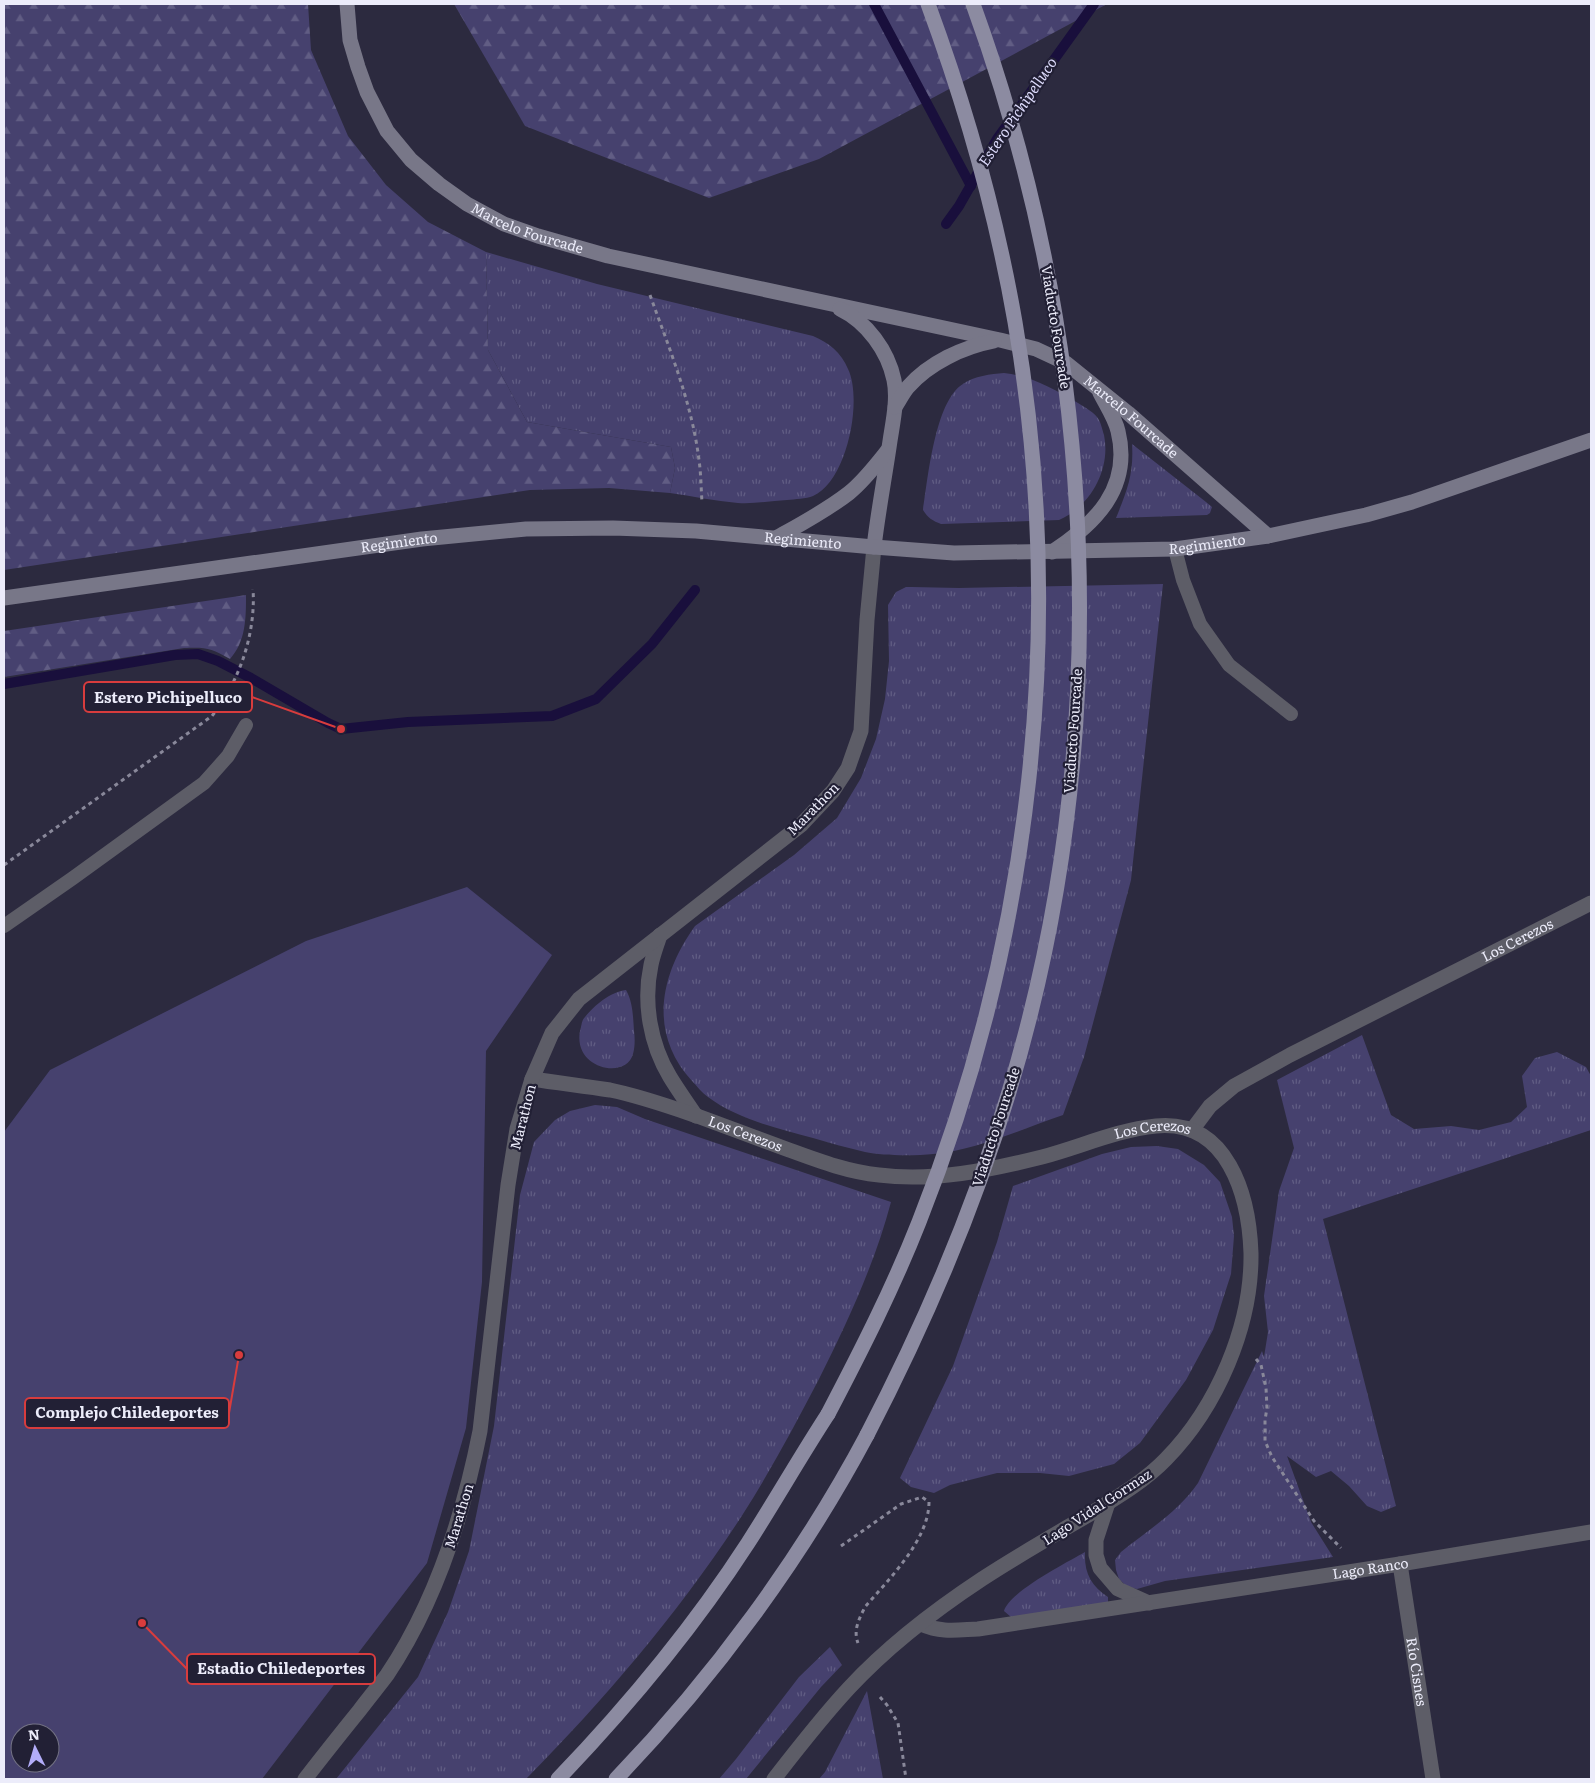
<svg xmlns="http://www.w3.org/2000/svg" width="1595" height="1783" viewBox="0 0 1595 1783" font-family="Literata,serif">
	<defs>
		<pattern id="grass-tufts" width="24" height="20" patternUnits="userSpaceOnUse" patternTransform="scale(1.25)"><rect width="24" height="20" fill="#46416e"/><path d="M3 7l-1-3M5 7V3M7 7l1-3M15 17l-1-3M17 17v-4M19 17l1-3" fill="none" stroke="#615d84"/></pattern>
		<pattern id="forest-firs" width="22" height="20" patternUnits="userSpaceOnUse" patternTransform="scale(1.25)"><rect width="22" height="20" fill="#46416e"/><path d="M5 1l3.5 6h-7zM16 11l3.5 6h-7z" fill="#615d84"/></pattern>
	</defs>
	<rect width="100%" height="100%" fill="#2c2a3f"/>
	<!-- grass -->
	<g fill="url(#grass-tufts)">
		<path d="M 486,252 L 597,284 L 813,336 C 829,343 841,352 848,369 C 863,400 847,481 813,496 C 806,499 795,499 787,500 C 771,501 754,504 738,503 C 715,501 692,496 670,493 L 675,468 L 671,447 L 527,422 L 488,350 Z"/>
		<path d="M 1004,373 C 1032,376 1054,389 1078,403 C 1084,407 1092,411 1097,417 C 1101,422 1102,429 1104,435 C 1111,469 1091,506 1059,520 L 941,524 C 933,521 928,518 923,510 C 928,478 935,401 963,384 C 974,376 991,374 1004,373 Z"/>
		<path d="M 1132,444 L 1206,502 L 1212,507 L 1210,513 L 1207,515 L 1116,518 C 1127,491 1134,474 1132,444 Z"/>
		<path d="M 1163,584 L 1131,880 L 1084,1057 L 1063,1115 C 1022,1129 976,1150 933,1154 C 915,1156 883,1156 865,1152 C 848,1148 830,1143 813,1138 C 779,1129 737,1119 708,1097 C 702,1093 697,1086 692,1081 C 648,1033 660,975 695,926 L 794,855 L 837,818 L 861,778 L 876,739 L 885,699 L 889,661 L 888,605 L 896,592 L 906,587 L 911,587 L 959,588 Z"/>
		<path d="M 626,990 C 633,1002 633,1017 634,1031 C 635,1038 635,1047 633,1054 C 626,1081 569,1068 581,1027 C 582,1023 582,1020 585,1017 C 595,1005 610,992 626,990 Z"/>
		<path d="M 1362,1035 L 1391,1115 L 1414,1129 L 1451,1126 L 1479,1130 L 1511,1122 L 1527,1107 L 1522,1076 L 1535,1058 L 1557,1052 L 1586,1067 L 1591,1076 L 1591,1130 L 1323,1219 L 1396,1506 L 1381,1512 L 1367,1506 L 1349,1486 L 1331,1471 L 1316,1477 L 1287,1456 L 1311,1522 L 1333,1557 L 1165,1581 L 1137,1589 L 1127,1587 L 1119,1579 L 1116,1570 L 1115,1560 L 1121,1552 C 1148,1530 1178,1512 1198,1483 L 1262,1351 L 1264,1357 L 1268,1332 L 1264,1296 L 1279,1191 L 1294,1148 L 1277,1080 Z"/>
		<path d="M 595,1105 L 617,1107 L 645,1119 L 891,1202 C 875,1263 847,1323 819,1379 C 795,1425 771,1470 743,1514 C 681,1610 606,1698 526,1779 L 336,1779 L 418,1677 L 448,1612 L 469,1551 L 494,1426 L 520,1195 L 534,1142 L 555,1120 L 570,1111 Z"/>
		<path d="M 1157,1146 L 1178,1149 L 1204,1165 L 1220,1182 L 1232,1217 L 1234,1236 L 1231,1274 L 1213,1330 L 1186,1380 L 1140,1443 L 1114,1464 L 1069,1476 L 1040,1473 L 997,1473 L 950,1485 L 934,1493 L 911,1487 L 900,1478 L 953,1366 L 997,1242 L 1013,1186 L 1102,1154 L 1131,1147 Z"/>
		<path d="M 1085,1552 C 1084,1573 1091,1586 1108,1597 L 1108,1603 L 1011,1617 L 1004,1611 C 1009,1592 1066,1563 1085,1552 Z"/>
		<path d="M 830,1647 L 842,1665 L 821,1687 L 746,1779 L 719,1779 L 736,1759 L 799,1677 Z"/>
		<path d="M 867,1691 L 883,1779 L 819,1779 L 825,1772 Z"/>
	</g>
	<!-- forest -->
	<g fill="url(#forest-firs)">
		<path d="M 4,4 L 308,4 L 311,50 L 348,136 L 386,185 L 428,222 L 486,252 L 488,350 L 527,422 L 671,447 L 675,468 L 670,493 L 609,488 L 530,490 L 4,570 Z"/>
		<path d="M 454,4 L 1107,4 L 819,159 L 709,198 L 525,126 Z"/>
		<path d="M 246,595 C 246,618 246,641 230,659 C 211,648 206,647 184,648 L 4,677 L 4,631 Z"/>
	</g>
	<!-- green -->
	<path fill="#46416e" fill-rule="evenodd" d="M 467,887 L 552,955 L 486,1051 L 482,1282 L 466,1428 L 427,1563 L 262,1779 L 4,1779 L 4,1132 L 50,1070 L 306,941 ZM 20,1733 L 50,1733 L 50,1763 L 20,1763 Z"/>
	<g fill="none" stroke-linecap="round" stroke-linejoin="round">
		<!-- stream -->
		<g stroke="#190f3c" stroke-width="10">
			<path d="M 874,4 L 971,186"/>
			<path d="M 946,224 L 959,206 L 997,139 L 1094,4"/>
			<path d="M 4,684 L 175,655 L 198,654 L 218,661 L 251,678 L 328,723 L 341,729 L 408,722 L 552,716 L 596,699 L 652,644 L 695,590"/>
		</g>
		<!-- path -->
		<g stroke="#89889a" stroke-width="3" stroke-dasharray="4 4" stroke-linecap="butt">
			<path d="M 650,295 C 669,348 692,403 699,460 C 701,474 701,488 702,502"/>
			<path d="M 4,865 L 212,716 C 239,682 256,634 253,589"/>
			<path d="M 1256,1359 L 1261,1365 L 1266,1388 L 1267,1408 L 1265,1420 L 1265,1441 L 1272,1457 L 1314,1521 L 1341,1548"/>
			<path d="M 841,1546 L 901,1504 L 922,1497 L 929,1502 C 929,1540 888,1580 865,1607 C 859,1619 853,1630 858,1643"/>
			<path d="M 880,1697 L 887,1705 L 898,1723 L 906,1779"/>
		</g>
		<!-- service -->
		<g stroke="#5d5d67" stroke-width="14">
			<path d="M 1175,549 L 1183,580 L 1200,624 L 1229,665 L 1291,714"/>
			<path d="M 4,926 L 73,878 L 204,783 L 228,756 L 246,725"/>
		</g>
		<!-- minor -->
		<g stroke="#5d5d67" stroke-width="15">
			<path id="s1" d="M 1192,1130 L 1210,1106 L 1234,1086 L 1290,1055 L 1591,903"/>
			<path d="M 1108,1503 L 1096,1540 L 1096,1555 L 1100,1568 L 1118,1589 L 1149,1603"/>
			<path id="s2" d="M 1400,1564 L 1433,1779"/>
			<path id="s3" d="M 921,1624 C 942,1633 956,1630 978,1629 L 1400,1564 L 1591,1532"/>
		</g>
		<!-- tertiary -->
		<g stroke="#5d5d67" stroke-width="15">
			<path d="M 660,935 C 657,945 653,955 651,965 C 643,1002 650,1044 670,1077 C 678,1090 687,1103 696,1116"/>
			<path id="s4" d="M 532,1079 C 558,1083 584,1086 610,1090 C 640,1096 671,1107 700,1117 C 730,1128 759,1139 789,1150 C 819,1161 848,1172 879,1175 C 933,1182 990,1170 1042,1157 C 1080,1147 1117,1130 1156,1126 C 1228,1119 1249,1196 1251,1253 C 1252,1326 1217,1407 1166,1459 C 1145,1481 1116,1498 1090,1514 C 1054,1535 1017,1556 982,1579 C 935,1610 887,1647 849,1688 C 822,1717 798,1748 774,1779"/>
			<path d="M 305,1779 C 323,1756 341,1733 359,1711 C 368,1699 378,1687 387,1675 C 436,1602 463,1517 480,1431 L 508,1185 L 517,1129 L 532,1079 L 552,1033 L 579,999 L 801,825 L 833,791 L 848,768 L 861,731 L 867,620 L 874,547"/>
		</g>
		<!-- secondary -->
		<g stroke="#787788" stroke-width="15">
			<path id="s5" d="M 347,4 L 350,40 L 358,67 L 367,92 L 387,131 L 411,160 L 439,184 L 467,204 L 504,224 L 538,236 L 608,256 L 1000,340 L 1036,349 L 1066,363 L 1128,413 L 1268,536"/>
			<path d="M 840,309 C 867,322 888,351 894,380 C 898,399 893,421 890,441 C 885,476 878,512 874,547"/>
			<path d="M 895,407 C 899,401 903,393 908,387 C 929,363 963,347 994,341"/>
			<path d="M 776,538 C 801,524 826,511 849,493 C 864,481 876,465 888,450"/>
			<path d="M 1052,552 C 1095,524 1132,488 1118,431 C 1115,418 1106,405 1100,393"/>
			<path id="s6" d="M 4,598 L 422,539 L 526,529 L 613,528 L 696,531 L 874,547 L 954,553 L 1175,549 L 1268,536 L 1366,515 L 1412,502 L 1591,440"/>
		</g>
		<!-- primary -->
		<g stroke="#8c8ba1" stroke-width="15">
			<path d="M 558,1779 C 628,1706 693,1628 748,1543 C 775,1501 800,1457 828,1414"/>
			<path d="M 616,1779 C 713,1678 801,1559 867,1435"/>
		</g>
		<!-- primary-bridge -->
		<g stroke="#8c8ba1" stroke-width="15">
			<path d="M 828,1414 C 861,1351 893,1288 919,1222 C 1032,938 1067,623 1015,322 C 996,213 966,107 928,4"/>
			<path d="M 867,1435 C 924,1325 973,1212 1009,1092 C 1116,738 1099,351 973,4"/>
		</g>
	</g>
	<g text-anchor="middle" stroke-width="4.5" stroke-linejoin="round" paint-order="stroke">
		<!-- street labels -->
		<g font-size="14" fill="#ececfa" stroke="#222035">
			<text dy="5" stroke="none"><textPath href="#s5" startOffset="309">Marcelo Fourcade</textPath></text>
			<text transform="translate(1056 327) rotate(81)" y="5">Viaducto Fourcade</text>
			<text dy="5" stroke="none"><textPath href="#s5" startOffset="950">Marcelo Fourcade</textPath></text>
			<text dy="5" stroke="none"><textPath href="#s6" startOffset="804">Regimiento</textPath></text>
			<text dy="5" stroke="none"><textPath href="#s6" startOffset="399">Regimiento</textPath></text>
			<text dy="5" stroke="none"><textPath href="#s6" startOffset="1209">Regimiento</textPath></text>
			<text transform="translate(1073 731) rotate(-86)" y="5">Viaducto Fourcade</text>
			<text transform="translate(813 809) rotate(-46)" y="5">Marathon</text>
			<text dy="5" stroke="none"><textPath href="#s1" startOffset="380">Los Cerezos</textPath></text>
			<text transform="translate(523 1117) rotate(-76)" y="5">Marathon</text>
			<text transform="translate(996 1127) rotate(-72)" y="5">Viaducto Fourcade</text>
			<text dy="5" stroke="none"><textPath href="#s4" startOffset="641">Los Cerezos</textPath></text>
			<text dy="5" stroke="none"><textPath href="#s4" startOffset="221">Los Cerezos</textPath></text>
			<text transform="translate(1097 1507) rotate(-33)" y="5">Lago Vidal Gormaz</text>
			<text transform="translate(459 1516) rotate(-73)" y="5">Marathon</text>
			<text dy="5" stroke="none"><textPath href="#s3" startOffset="455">Lago Ranco</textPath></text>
			<text dy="5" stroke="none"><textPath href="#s2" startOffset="109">Río Cisnes</textPath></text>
		</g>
		<!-- water labels -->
		<g font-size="15" font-style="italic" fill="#dcdafb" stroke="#222035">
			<text transform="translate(1018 112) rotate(-56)" y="5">Estero Pichipelluco</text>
		</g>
	</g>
	<!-- callouts -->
	<path fill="none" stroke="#d83c3d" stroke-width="2" d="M341 729L252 697M239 1355L229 1413M142 1623L187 1669"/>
	<g fill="#d83c3d" stroke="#222035" stroke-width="2">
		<circle cx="341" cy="729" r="5"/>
		<circle cx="239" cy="1355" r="5"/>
		<circle cx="142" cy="1623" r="5"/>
	</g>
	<g fill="#222035" stroke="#d83c3d" stroke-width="2">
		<rect x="84" y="682" width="168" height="30" rx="5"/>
		<rect x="25" y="1398" width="204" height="30" rx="5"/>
		<rect x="187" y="1654" width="188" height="30" rx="5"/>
	</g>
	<g font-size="15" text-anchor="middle" font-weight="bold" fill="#ececfa">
		<text x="168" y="703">Estero Pichipelluco</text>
		<text x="127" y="1418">Complejo Chiledeportes</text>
		<text x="281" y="1674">Estadio Chiledeportes</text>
	</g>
	<!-- border -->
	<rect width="1595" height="1783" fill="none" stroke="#ececfa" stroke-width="10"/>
	<!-- north arrow -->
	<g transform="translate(35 1748) rotate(355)"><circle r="24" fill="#222035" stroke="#737284"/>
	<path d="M0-4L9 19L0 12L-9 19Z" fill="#b3adf9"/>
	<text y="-8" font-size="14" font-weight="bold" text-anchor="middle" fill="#ececfa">N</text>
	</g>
</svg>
